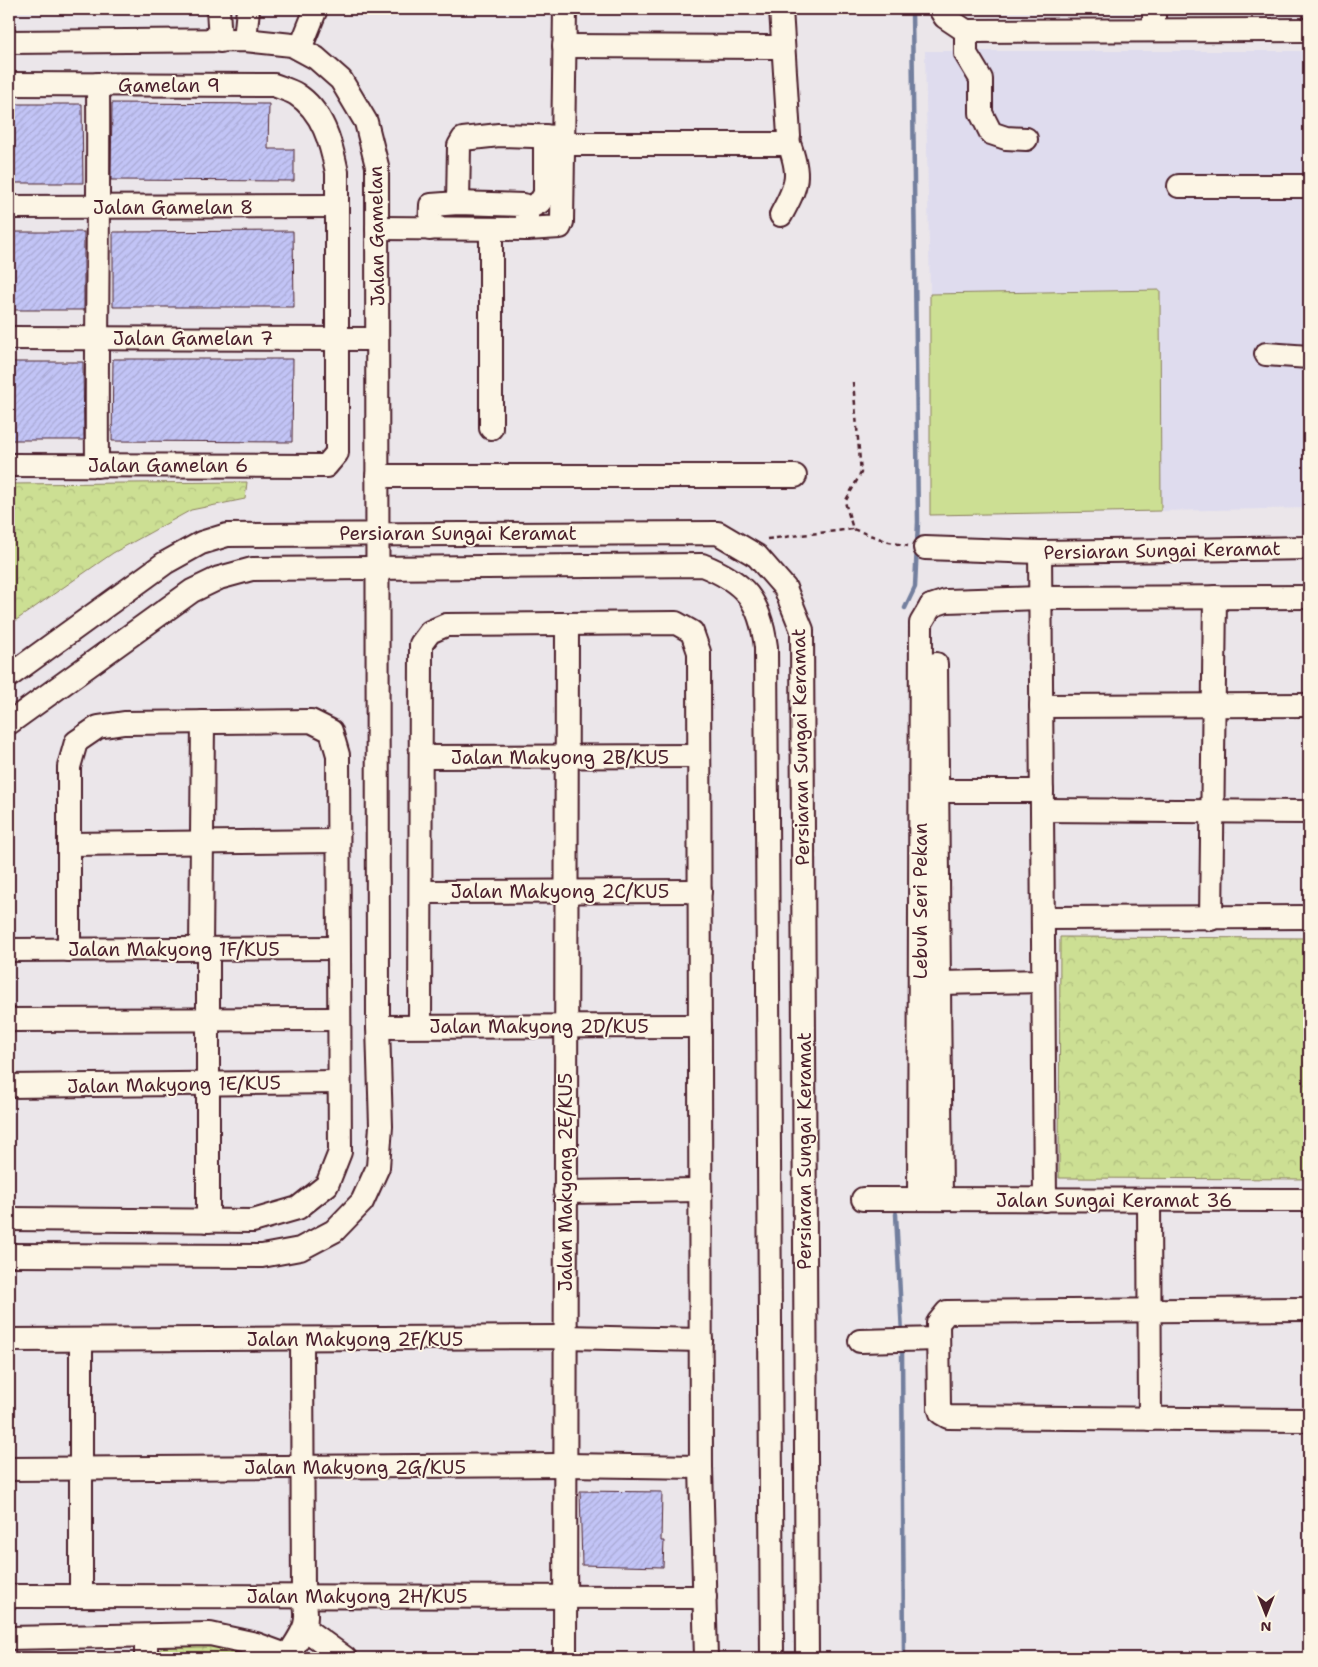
<svg xmlns="http://www.w3.org/2000/svg" width="1318" height="1667" viewBox="0 0 1318 1667" font-family="'Shantell Sans',sans-serif">
	<defs>
		<pattern id="forest-crowns" width="20" height="18" patternUnits="userSpaceOnUse" patternTransform="scale(1.25)"><rect width="20" height="18" fill="#ccdf93"/><path d="M2 6a3 3 0 1 1 6 0M12 15a3 3 0 1 1 6 0" fill="none" stroke="#b1bf7f"/></pattern>
		<pattern id="building-hatch" width="6" height="6" patternUnits="userSpaceOnUse" patternTransform="scale(1.25)"><rect width="6" height="6" fill="#c2c4f6"/><path d="M-1 1l2-2M0 6l6-6M5 7l2-2" fill="none" stroke="#a8a8d3"/></pattern>
	</defs>
	<rect width="100%" height="100%" fill="#ebe6ea"/>
	<filter id="ink" filterUnits="userSpaceOnUse"><feTurbulence type="fractalNoise" baseFrequency=".02" numOctaves="2"/><feDisplacementMap in="SourceGraphic" scale="10" xChannelSelector="R" yChannelSelector="G"/><feConvolveMatrix kernelMatrix="1 2 1 2 8 2 1 2 1" color-interpolation-filters="sRGB"/></filter>
	<g filter="url(#ink)">
		<!-- built -->
		<path fill="#dfdcee" d="M 925,51 L 1309,51 L 1309,508 L 1161,511 L 1160,290 L 930,294 Z"/>
		<!-- forest -->
		<g fill="url(#forest-crowns)" stroke="#8b7f5f">
			<path d="M 247,482 L 245,499 L 191,510 L 113,553 L 9,625 L 9,484 Z"/>
			<path d="M 1060,937 L 1309,938 L 1309,1179 L 1059,1178 Z"/>
			<path d="M 212,1642 L 271,1658 L 154,1658 C 160,1638 194,1644 212,1642 Z"/>
		</g>
		<!-- pitch -->
		<path fill="#ccdf93" stroke="#8b7f5f" d="M 1160,290 L 1161,511 L 930,515 L 930,294 Z"/>
		<g fill="none" stroke-linecap="round" stroke-linejoin="round">
			<!-- stream -->
			<g stroke="#737f9e" stroke-width="4.5">
				<path d="M 905,608 L 915,587 L 918,522 L 912,9"/>
				<path d="M 896,1214 L 902,1334"/>
				<path d="M 902,1347 L 904,1658"/>
			</g>
		</g>
		<!-- building -->
		<g fill="url(#building-hatch)" stroke="#4a1f2b">
			<path d="M 112,103 L 269,104 L 268,149 L 294,149 L 294,181 L 111,180 Z"/>
			<path d="M 9,104 L 82,104 L 83,183 L 9,183 Z"/>
			<path d="M 293,231 L 294,307 L 113,307 L 113,232 Z"/>
			<rect x="9" y="232" width="75" height="78"/>
			<path d="M 113,359 L 293,359 L 292,442 L 112,441 Z"/>
			<path d="M 9,362 L 83,362 L 84,440 L 9,440 Z"/>
			<path d="M 580,1491 L 662,1492 L 661,1541 L 664,1541 L 663,1567 L 582,1565 Z"/>
		</g>
		<g fill="none" stroke-linecap="round" stroke-linejoin="round">
			<!-- minor casing -->
			<g stroke="#4a1f2b" stroke-width="26">
				<g id="minor">
					<path d="M 218,9 L 220,41"/>
					<path d="M 940,9 L 945,17 L 966,31 L 1309,30"/>
					<path d="M 1154,30 L 1154,9"/>
					<path d="M 966,31 L 966,54 L 981,79 L 981,113 L 991,133 L 1006,138 L 1026,139"/>
					<path d="M 245,40 L 248,9"/>
					<path d="M 9,42 L 245,40 L 292,45 L 316,58 L 341,80 L 366,122 L 377,166 L 378,1027 L 381,1126 L 378,1167 L 362,1202 L 334,1231 L 300,1249 L 262,1256 L 9,1255"/>
					<path d="M 564,46 L 783,47"/>
					<path d="M 300,49 L 316,9"/>
					<path d="M 9,84 L 274,85 C 281,88 290,90 296,94 C 323,111 331,143 337,172 L 337,453 L 326,466 L 9,465"/>
					<path d="M 563,144 L 782,144 L 788,141 L 789,136 L 781,9"/>
					<path d="M 1179,186 L 1309,186"/>
					<path d="M 458,203 L 459,146 L 463,139 L 499,135 L 563,137"/>
					<path d="M 9,207 L 337,206"/>
					<path d="M 527,209 L 540,202 L 545,194 L 545,136"/>
					<path d="M 781,215 C 798,184 801,175 788,141"/>
					<path d="M 377,228 L 527,229 L 560,227 L 562,222 L 565,9"/>
					<path d="M 430,229 L 431,205 L 458,203 L 523,205 L 527,209 L 527,229"/>
					<path d="M 9,338 L 377,339"/>
					<path d="M 1266,354 L 1309,357"/>
					<path d="M 491,428 L 491,229"/>
					<path d="M 97,466 C 96,338 99,211 98,84"/>
					<path d="M 377,476 L 795,476"/>
					<path d="M 925,548 L 1040,552 L 1309,548"/>
					<path d="M 1040,552 L 1045,1200"/>
					<path d="M 931,606 L 946,601 L 1040,598 L 1309,597"/>
					<path d="M 936,664 L 941,1199"/>
					<path d="M 9,676 L 165,563 L 201,543 L 227,535 L 718,533 L 757,556 L 785,588 L 802,630 L 807,1658"/>
					<path d="M 1041,706 L 1309,705"/>
					<path d="M 9,723 L 192,591 L 219,578 L 252,569 L 702,565 C 745,582 760,600 766,647 L 772,1658"/>
					<path d="M 421,757 L 699,756"/>
					<path d="M 938,791 L 1042,791"/>
					<path d="M 1042,810 L 1309,812"/>
					<path d="M 69,844 L 338,841"/>
					<path d="M 421,892 L 700,891"/>
					<path d="M 1043,918 L 1309,917"/>
					<path d="M 1211,919 L 1215,597"/>
					<path d="M 201,949 L 203,722"/>
					<path d="M 208,949 L 208,1221"/>
					<path d="M 9,950 L 338,948"/>
					<path d="M 939,983 L 1043,981"/>
					<path d="M 9,1020 L 339,1019"/>
					<path d="M 420,1026 L 421,644 L 430,632 L 446,625 L 676,623 L 692,632 L 699,652 L 701,1467 L 706,1658"/>
					<path d="M 378,1027 L 700,1026"/>
					<path d="M 9,1086 L 339,1082"/>
					<path d="M 565,1192 L 700,1190"/>
					<path d="M 863,1199 L 1309,1200"/>
					<path d="M 919,1199 L 921,623 L 931,606"/>
					<path d="M 1149,1200 L 1150,1419"/>
					<path d="M 9,1219 L 253,1221 L 298,1208 L 327,1185 L 340,1152 L 338,755 L 331,731 L 311,721 L 124,723 L 98,727 L 76,742 L 69,767 L 69,950"/>
					<path d="M 1309,1309 L 947,1312 L 938,1323 L 939,1407 L 941,1413 L 948,1417 L 1309,1420"/>
					<path d="M 9,1340 L 565,1337 L 701,1340"/>
					<path d="M 860,1341 L 938,1339"/>
					<path d="M 9,1469 L 565,1465 L 701,1467"/>
					<path d="M 81,1595 L 81,1340"/>
					<path d="M 9,1596 L 705,1597"/>
					<path d="M 305,1629 L 345,1658"/>
					<path d="M 146,1636 L 146,1658"/>
					<path d="M 9,1638 L 210,1634 L 256,1644 L 294,1658"/>
					<path d="M 288,1655 C 303,1632 311,1624 303,1596 L 302,1339"/>
					<path d="M 565,1658 L 567,624"/>
				</g>
			</g>
			<!-- path -->
			<g stroke="#4a1f2b" stroke-width="2.5" stroke-dasharray="5 4" stroke-linecap="butt">
				<path d="M 853,382 L 861,473 L 845,502 L 853,529 L 889,542 L 908,546"/>
				<path d="M 767,539 L 853,529"/>
			</g>
			<!-- minor -->
			<use href="#minor" stroke="#fcf5e5" stroke-width="22"/>
		</g>
	</g>
	<g text-anchor="middle" stroke-width="4" stroke-linejoin="round" paint-order="stroke">
		<!-- street labels -->
		<g font-size="19" fill="#4a1f2b" stroke="#fcf5e5">
			<text x="169" y="92">Gamelan 9</text>
			<text x="173" y="214">Jalan Gamelan 8</text>
			<text transform="translate(376 236) rotate(-91)" y="7">Jalan Gamelan</text>
			<text x="193" y="345">Jalan Gamelan 7</text>
			<text x="168" y="472">Jalan Gamelan 6</text>
			<text x="458" y="540">Persiaran Sungai Keramat</text>
			<text transform="translate(1162 550) rotate(-1)" y="7">Persiaran Sungai Keramat</text>
			<text transform="translate(800 747) rotate(-91)" y="7">Persiaran Sungai Keramat</text>
			<text x="560" y="764">Jalan Makyong 2B/KU5</text>
			<text x="560" y="898">Jalan Makyong 2C/KU5</text>
			<text transform="translate(920 901) rotate(-90)" y="7">Lebuh Seri Pekan</text>
			<text x="174" y="956">Jalan Makyong 1F/KU5</text>
			<text x="539" y="1033">Jalan Makyong 2D/KU5</text>
			<text transform="translate(174 1084) rotate(-1)" y="7">Jalan Makyong 1E/KU5</text>
			<text transform="translate(804 1151) rotate(-90)" y="7">Persiaran Sungai Keramat</text>
			<text transform="translate(565 1182) rotate(-90)" y="7">Jalan Makyong 2E/KU5</text>
			<text x="1114" y="1207">Jalan Sungai Keramat 36</text>
			<text x="355" y="1346">Jalan Makyong 2F/KU5</text>
			<text x="355" y="1474">Jalan Makyong 2G/KU5</text>
			<text x="357" y="1603">Jalan Makyong 2H/KU5</text>
		</g>
	</g>
	<!-- margin -->
	<rect width="1318" height="1667" fill="none" stroke="#fcf5e5" stroke-width="30"/>
	<rect x="15" y="15" width="1288" height="1637" fill="none" stroke="#4a1f2b" stroke-width="2" filter="url(#ink)"/>
	<!-- north arrow -->
	<g transform="translate(1266 1614) rotate(180)" stroke="#fcf5e5" stroke-width="4" paint-order="stroke">
	<path d="M0-4L9 19L0 12L-9 19Z" fill="#4a1f2b"/>
	<text y="-8" font-size="14" font-weight="bold" text-anchor="middle" fill="#4a1f2b">N</text>
	</g>
</svg>
